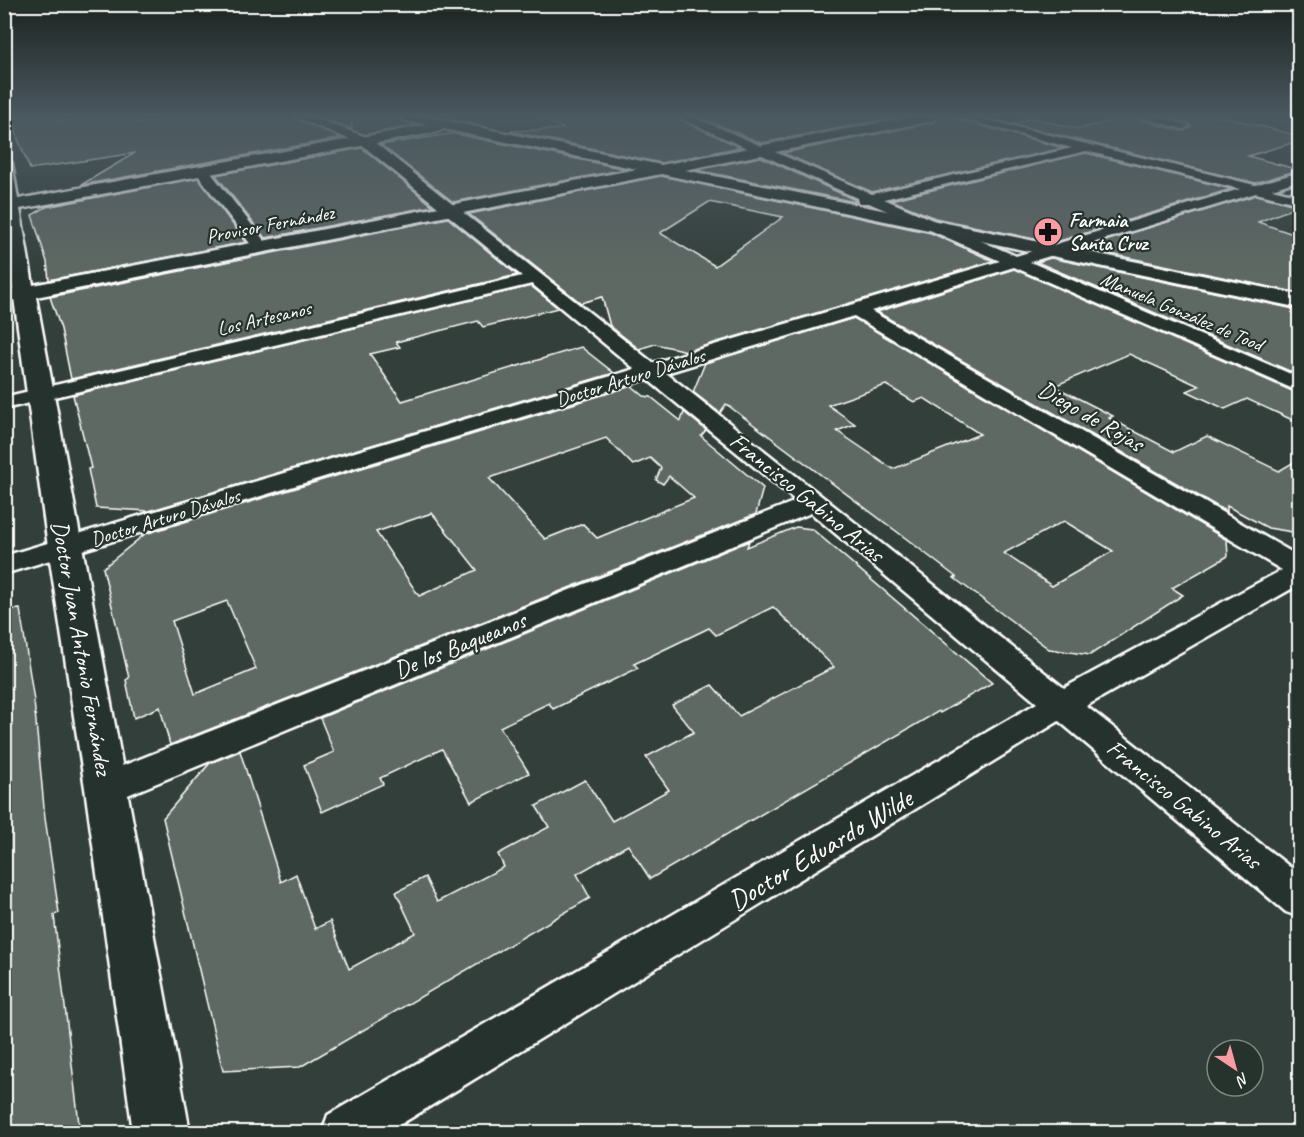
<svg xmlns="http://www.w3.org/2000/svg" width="1304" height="1137" viewBox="0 0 1304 1137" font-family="Caveat,sans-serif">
	<rect width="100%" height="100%" fill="#333f3a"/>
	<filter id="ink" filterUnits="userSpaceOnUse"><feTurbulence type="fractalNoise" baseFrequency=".0167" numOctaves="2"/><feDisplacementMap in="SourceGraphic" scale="12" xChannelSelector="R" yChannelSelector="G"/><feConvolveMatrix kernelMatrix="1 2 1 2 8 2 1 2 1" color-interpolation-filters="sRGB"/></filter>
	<g filter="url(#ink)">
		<!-- green -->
		<path fill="#4d5853" stroke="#a6aca9" stroke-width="1.5" d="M 307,117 L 398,117 L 431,124 L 430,127 L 373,137 L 360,136 Z"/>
		<!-- building -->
		<g fill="#5f6964" stroke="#fff" stroke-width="1.5" fill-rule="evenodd">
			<path d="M 13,117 L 56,117 L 59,122 L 93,117 L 132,117 L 138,124 L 183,117 L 293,117 L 341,138 L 81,185 L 135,153 L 30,169 L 18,139 Z"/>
			<path d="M 319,117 L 351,117 L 352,129 Z"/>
			<path d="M 539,117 L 676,117 L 740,147 L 661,163 L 509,131 L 565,129 Z"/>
			<path d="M 700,117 L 897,117 L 761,143 Z"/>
			<path d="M 940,117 L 953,117 L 1063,148 L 872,192 L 783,153 L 931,123 Z"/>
			<path d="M 1128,117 L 1182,131 L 1190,128 L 1191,125 L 1169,117 L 1225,117 L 1299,136 L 1299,141 L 1248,156 L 1299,170 L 1255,183 L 1013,124 L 1032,118 L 1078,129 Z"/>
			<path d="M 449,134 L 455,134 L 626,169 L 453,202 L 381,145 Z"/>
			<path d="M 362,148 L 433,206 L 265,238 L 216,175 Z"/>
			<path d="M 1086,153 L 1231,189 L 1053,243 L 935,218 L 891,200 Z"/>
			<path d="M 761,157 L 855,200 L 856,202 L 696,170 Z"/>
			<path d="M 661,176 L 931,233 L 993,261 L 687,351 L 655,344 L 639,349 L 610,326 L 602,297 L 581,303 L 469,214 ZM 709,202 L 783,217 L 715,266 L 660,233 Z"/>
			<path d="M 198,178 L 246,242 L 49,280 L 47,262 L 32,215 L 46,207 Z"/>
			<path d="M 1256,195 L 1299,206 L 1258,222 L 1299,236 L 1299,293 L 1082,248 Z"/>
			<path d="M 448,218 L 517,275 L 71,379 L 61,329 L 50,297 Z"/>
			<path d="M 1051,258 L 1299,310 L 1299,375 L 1037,262 Z"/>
			<path d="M 1014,269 L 1299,394 L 1299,423 L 1247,399 L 1225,409 L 1187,391 L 1199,386 L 1129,354 L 1054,386 L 1113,416 L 1109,418 L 1174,452 L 1207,436 L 1279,471 L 1299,459 L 1299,533 L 1268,528 L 1227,506 L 1227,512 L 877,312 Z"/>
			<path d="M 531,286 L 558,308 L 483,327 L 478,321 L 396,342 L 400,347 L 370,354 L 402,401 L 581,347 L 614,373 L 149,511 L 96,508 L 88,469 L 91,468 L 73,395 Z"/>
			<path d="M 854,318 L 1227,540 L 1228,556 L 1172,588 L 1183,595 L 1090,655 L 1049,649 L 954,578 L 956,577 L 908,540 L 726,404 L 720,413 L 693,392 L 705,363 ZM 886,385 L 914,402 L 924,398 L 980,434 L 893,469 L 837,431 L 855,424 L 828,405 ZM 1064,521 L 1113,551 L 1052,586 L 1004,553 Z"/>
			<path d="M 632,386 L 644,396 L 651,397 L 681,421 L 684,412 L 706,430 L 701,436 L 763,488 L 756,514 L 170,745 L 160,707 L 134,718 L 126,680 L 129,678 L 103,568 L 145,534 ZM 606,438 L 633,465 L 650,458 L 661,468 L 656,480 L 663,484 L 669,476 L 694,498 L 597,538 L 583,524 L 545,539 L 489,478 ZM 432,513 L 477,570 L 419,596 L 376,532 ZM 227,601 L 256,669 L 195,694 L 172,621 Z"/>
			<path d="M 796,527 L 812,529 L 992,683 L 940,713 L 939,711 L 650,879 L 628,845 L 577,874 L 590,898 L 300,1067 L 223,1071 L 163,818 L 210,763 L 240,751 L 281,882 L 296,874 L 315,929 L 330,921 L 349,969 L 415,933 L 396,892 L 425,877 L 437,902 L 504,867 L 498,854 L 549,827 L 536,806 L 585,780 L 612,821 L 669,790 L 646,757 L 694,732 L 672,705 L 712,685 L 739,716 L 834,667 L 773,607 L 716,635 L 709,628 L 634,664 L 638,668 L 553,709 L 549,703 L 500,727 L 529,773 L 471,802 L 442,749 L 380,778 L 383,784 L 322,812 L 304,765 L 334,752 L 320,718 L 749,541 L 747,547 Z"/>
			<path d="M 20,609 L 34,701 L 45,818 L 59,913 L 54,915 L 80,1132 L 4,1132 L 4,610 Z"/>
		</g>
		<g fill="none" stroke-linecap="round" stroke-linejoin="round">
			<!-- street casing -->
			<g stroke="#fff" stroke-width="5">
				<g id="street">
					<path d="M 295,117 L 312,117 L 369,138 L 653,363 L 1000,261 L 869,203 L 858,203 L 857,198 L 678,117 L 694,117 L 872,194 L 1072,148 L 955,117 L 975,117 L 1255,185 L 1300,172 L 1300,180 L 1272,189 L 1300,196 L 1300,204 L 1256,193 L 1030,262 L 1300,378 L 1300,392 L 1014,267 L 871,311 L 1300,557 L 1300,584 L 1086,706 L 1300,875 L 1300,917 L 1286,912 L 1059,721 L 388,1132 L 322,1132 L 328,1115 L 1037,703 L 811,513 L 118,799 L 106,803 L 94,799 L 89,788 L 94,777 L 796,501 L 647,379 L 4,574 L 4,556 L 635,369 L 532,284 L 4,409 L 4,397 L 522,276 L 361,144 ZM 1086,151 L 1240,189 L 1016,256 L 884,199 ZM 854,316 L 1282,570 L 1064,688 L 666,373 Z"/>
					<path d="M 1142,117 L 1162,117 L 1189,126 L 1183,129 Z"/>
					<path d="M 202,167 L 207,168 L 267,244 L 269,247 L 267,250 L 255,250 L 195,171 Z"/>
					<path d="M 25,288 L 31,289 L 34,293 L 31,297 L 4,302 L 4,292 Z"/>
				</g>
			</g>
			<!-- secondary casing -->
			<g stroke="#fff" stroke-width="5">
				<path id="secondary" d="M 401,117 L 429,117 L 661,165 L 909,117 L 938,117 L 931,121 L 685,170 L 1300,295 L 1300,308 L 661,174 L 36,297 L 190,1132 L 133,1132 L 85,788 L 48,547 L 4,225 L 4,158 L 12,163 L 18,199 L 428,125 L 403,120 ZM 444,129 L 637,169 L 33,285 L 20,209 L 437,132 Z"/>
			</g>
			<!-- street -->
			<use href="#street" fill="#26332d" fill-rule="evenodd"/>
			<!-- secondary -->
			<use href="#secondary" fill="#26332d" fill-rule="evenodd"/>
		</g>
	</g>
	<!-- sky -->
	<linearGradient id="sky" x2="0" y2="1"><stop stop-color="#1c2320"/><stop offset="0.42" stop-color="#4a5860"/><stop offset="1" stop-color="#4a5860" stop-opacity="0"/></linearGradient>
	<rect width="1304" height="276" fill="url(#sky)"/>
	<!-- icons -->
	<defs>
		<g id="pharmacy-disc" transform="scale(1.5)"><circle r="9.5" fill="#ff9aa2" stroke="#26332d"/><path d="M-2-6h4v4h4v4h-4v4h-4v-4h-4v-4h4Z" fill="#111"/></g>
	</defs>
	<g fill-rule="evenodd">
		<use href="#pharmacy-disc" x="1048" y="232"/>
	</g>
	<g text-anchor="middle" stroke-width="4.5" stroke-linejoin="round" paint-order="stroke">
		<!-- far-poi labels -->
		<g font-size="20" font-weight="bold" fill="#fff" stroke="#26332d" text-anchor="start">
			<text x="1069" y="227">Farmaia<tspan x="1069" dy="23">Santa Cruz</tspan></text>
		</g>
		<!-- far-street labels -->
		<g font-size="20" fill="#fff" stroke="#26332d">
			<text transform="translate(270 224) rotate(-11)" y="7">Provisor Fernández</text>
			<text transform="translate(1182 311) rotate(23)" y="7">Manuela González de Tood</text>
			<text transform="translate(264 318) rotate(-13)" y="7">Los Artesanos</text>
			<text transform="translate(630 377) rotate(-17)" y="7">Doctor Arturo Dávalos</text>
			<text transform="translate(165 517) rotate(-17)" y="7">Doctor Arturo Dávalos</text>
		</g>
		<!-- street labels -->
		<g font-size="24" fill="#fff" stroke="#26332d">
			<text transform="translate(1091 416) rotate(30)" y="8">Diego de Rojas</text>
			<text transform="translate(807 497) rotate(39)" y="8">Francisco Gabino Arias</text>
			<text transform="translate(460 645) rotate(-22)" y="8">De los Baqueanos</text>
			<text transform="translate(82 648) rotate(80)" y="8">Doctor Juan Antonio Fernández</text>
			<text transform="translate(1184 804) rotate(39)" y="8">Francisco Gabino Arias</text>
		</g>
		<!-- near-street labels -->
		<g font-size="28" fill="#fff" stroke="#26332d">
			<text transform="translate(820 849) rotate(-31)" y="10">Doctor Eduardo Wilde</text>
		</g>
	</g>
	<!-- margin -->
	<rect width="1304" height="1137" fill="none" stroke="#26332d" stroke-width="24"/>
	<rect x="12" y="12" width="1280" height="1113" fill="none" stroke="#fff" stroke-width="2" filter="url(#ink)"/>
	<!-- north arrow -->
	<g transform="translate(1235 1068) rotate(144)"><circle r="28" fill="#26332d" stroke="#7d8581" stroke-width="1.5"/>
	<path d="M0-4.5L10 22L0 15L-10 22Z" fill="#ff9aa2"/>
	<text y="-9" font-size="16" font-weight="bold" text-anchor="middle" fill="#ffffff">N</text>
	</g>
</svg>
